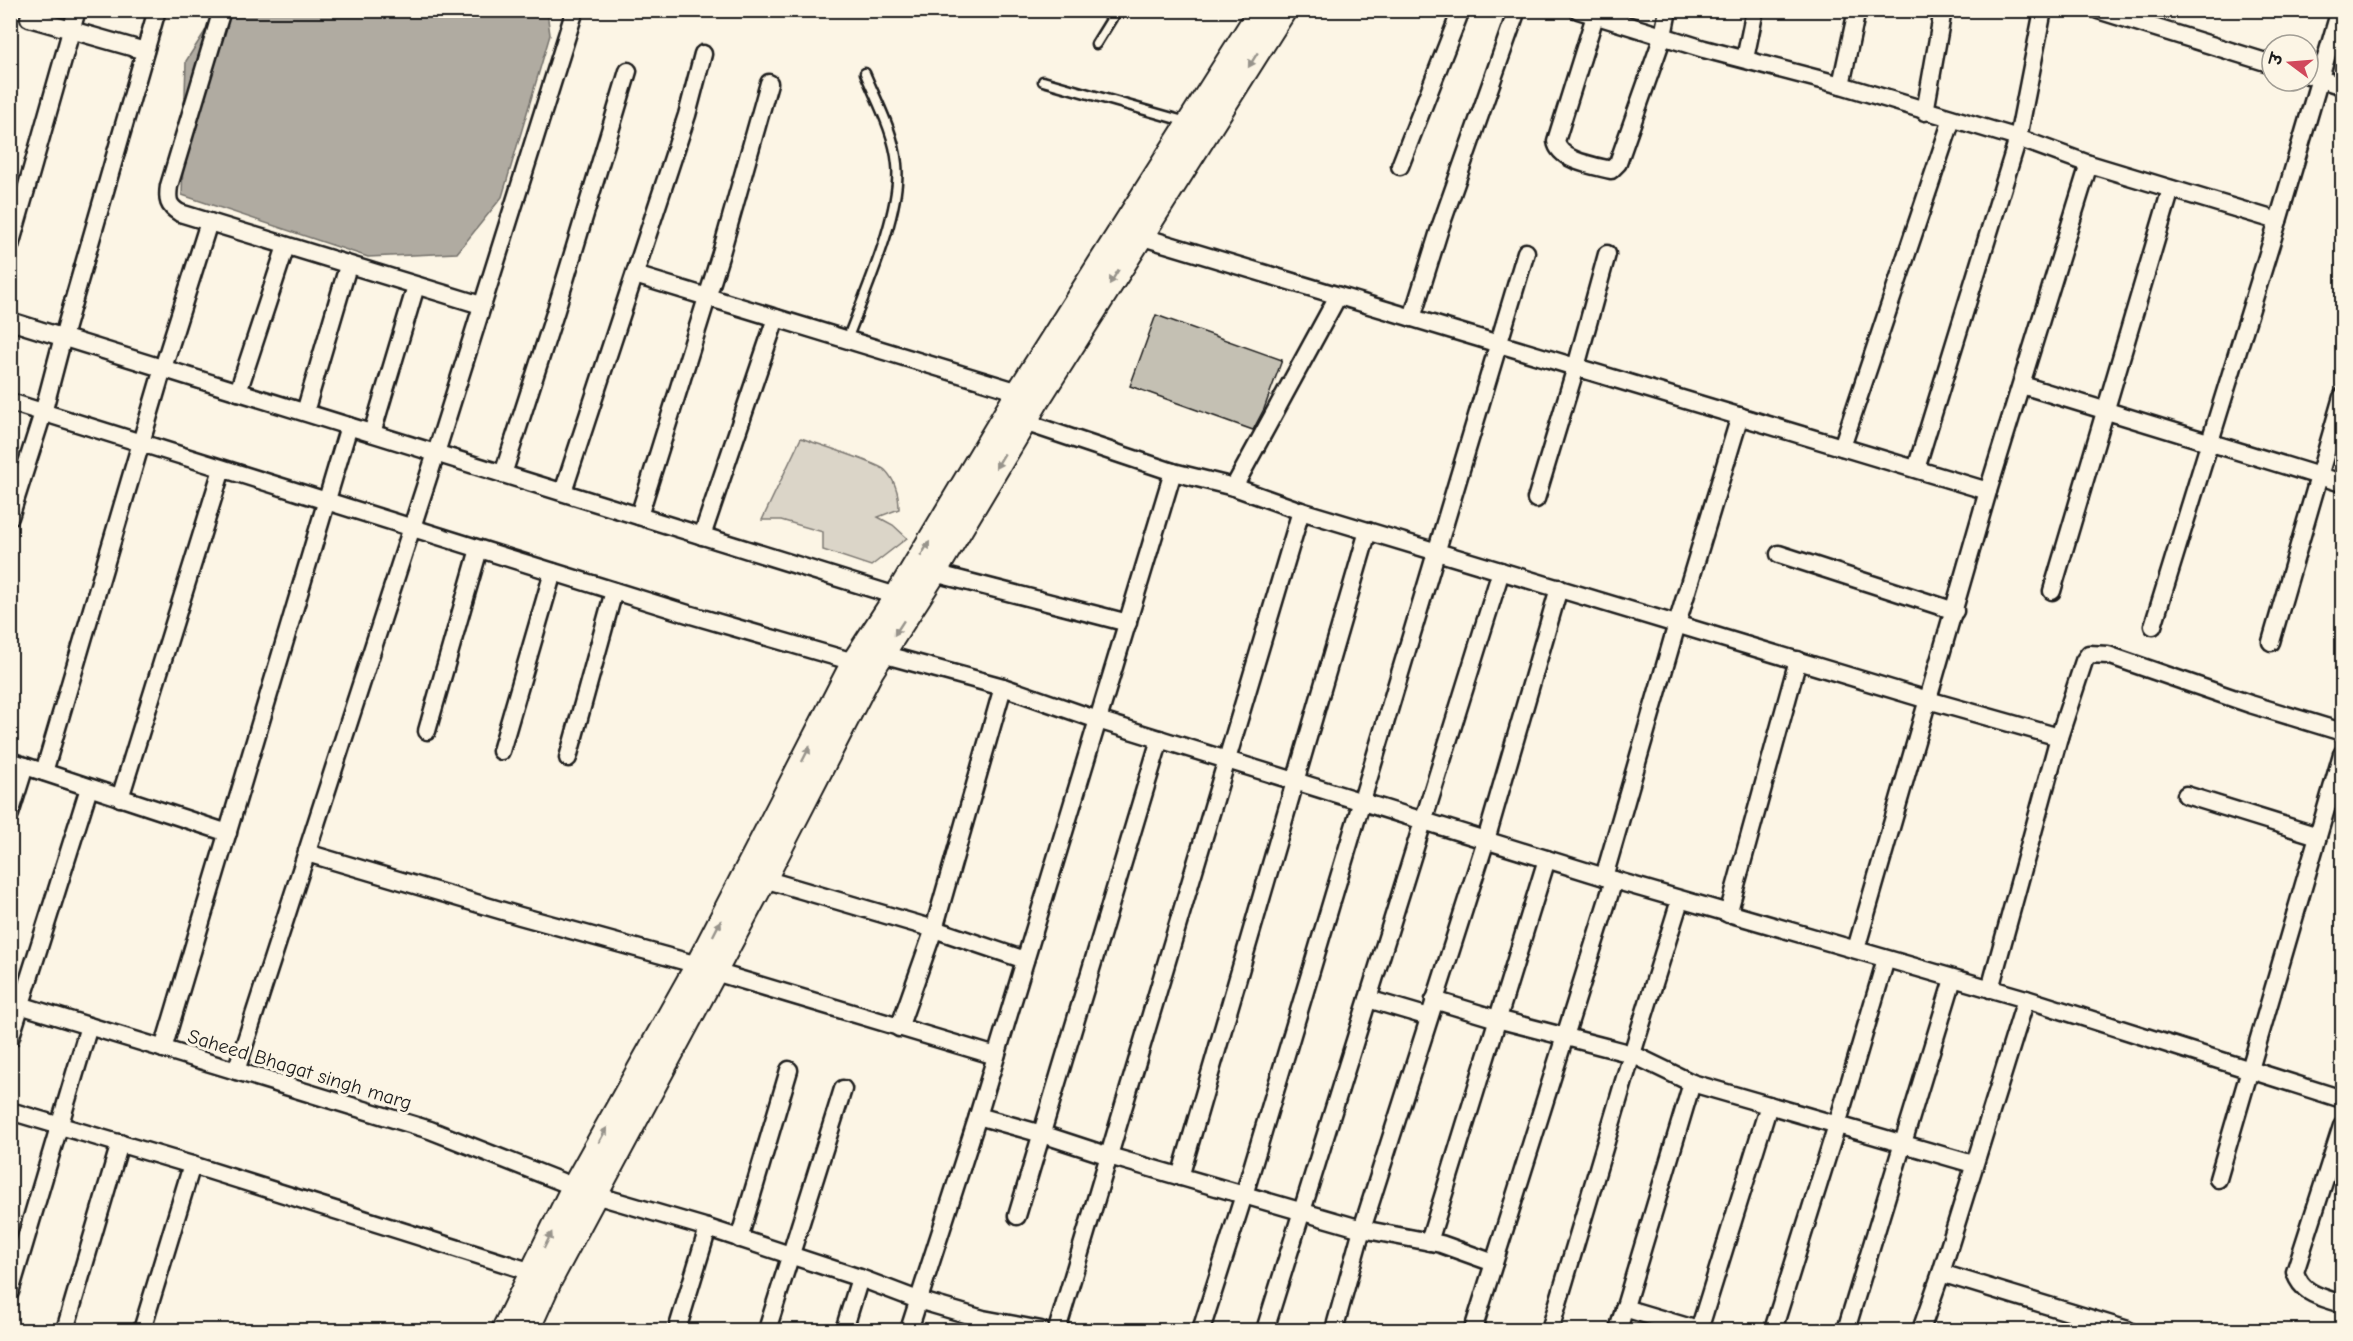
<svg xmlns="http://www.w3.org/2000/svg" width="2353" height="1341" viewBox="0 0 2353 1341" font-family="'Comic Neue','Playpen Sans Deva',sans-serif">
	<rect width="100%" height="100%" fill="#fcf5e5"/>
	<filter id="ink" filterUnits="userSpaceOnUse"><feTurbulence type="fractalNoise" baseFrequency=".0167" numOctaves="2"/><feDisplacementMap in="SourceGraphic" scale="12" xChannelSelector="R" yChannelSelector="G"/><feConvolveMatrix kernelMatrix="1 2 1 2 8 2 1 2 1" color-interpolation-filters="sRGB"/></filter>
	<g filter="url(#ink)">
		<!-- green -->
		<path fill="#dbd5c8" stroke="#7c7872" stroke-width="1.5" d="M 801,438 C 817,444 875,462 885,470 C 896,481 899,494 899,509 L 878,517 L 893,525 L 907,538 L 871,566 L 823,550 L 823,532 L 781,520 L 762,520 Z"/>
		<!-- water -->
		<path fill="#b0aba1" stroke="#75726c" stroke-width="1.5" d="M 218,11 L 547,11 L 550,35 L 502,197 L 457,253 L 368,257 L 182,195 L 186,61 Z"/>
		<!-- building -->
		<path fill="#c4c0b3" stroke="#1c1c1c" stroke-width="1.5" d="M 1156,315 L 1282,360 L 1264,409 L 1253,430 L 1130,386 Z"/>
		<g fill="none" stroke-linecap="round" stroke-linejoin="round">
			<!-- service casing -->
			<g stroke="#1c1c1c" stroke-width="13">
				<g id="service">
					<path d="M 1096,44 L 1117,10"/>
					<path d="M 1043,81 L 1187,122"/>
					<path d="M 847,340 C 864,294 902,212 897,164 C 894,132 877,102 865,73"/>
				</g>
			</g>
			<!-- minor casing -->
			<g stroke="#1c1c1c" stroke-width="21">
				<g id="minor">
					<path d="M 222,10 L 169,186 C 167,200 168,206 180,213 L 481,305"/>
					<path d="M 1578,10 L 1704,49 L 1841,85 L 2018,138 L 2089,164 L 2278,221"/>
					<path d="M 2098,10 L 2272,64"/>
					<path d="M 1595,16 L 1556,141 C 1559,161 1595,166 1611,170 L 1618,163 L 1663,36 L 1668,10"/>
					<path d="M 29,18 L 145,51"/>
					<path d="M 1745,59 L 1755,10"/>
					<path d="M 2308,75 L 2342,86"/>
					<path d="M 1841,85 L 1857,10"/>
					<path d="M 1925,112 L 1943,10"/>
					<path d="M 1400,166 L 1461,10"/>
					<path d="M 1133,234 L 1988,491"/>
					<path d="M 10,246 L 77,10"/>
					<path d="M 635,275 L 1019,392"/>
					<path d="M 1412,318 L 1440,228 L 1517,10"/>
					<path d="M 10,321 L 906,599"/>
					<path d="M 2022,385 L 2342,483"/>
					<path d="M 238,392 L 286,246"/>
					<path d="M 10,402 L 688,614 L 854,662"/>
					<path d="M 305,412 L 348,266"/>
					<path d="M 1024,422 L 1173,472 L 1234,487 L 1301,511 L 1928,700 L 2059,737 L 1990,989"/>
					<path d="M 372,433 L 416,286"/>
					<path d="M 1842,447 L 1952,119"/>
					<path d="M 1916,469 L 2018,138 L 2043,10"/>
					<path d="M 503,474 L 556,310 L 628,71"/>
					<path d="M 1234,487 L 1338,296"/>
					<path d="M 563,492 L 687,115 L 703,54"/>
					<path d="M 1536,499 L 1576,367 L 1607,254"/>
					<path d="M 639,516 L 721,253 L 769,83"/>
					<path d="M 10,517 L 43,413 L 63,337 L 157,10"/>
					<path d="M 702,536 L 776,318"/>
					<path d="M 1779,554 L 1955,611"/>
					<path d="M 934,573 L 1128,623"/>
					<path d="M 2052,591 L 2171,189"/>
					<path d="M 2153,626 L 2278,221 L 2340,10"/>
					<path d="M 2271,642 L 2342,397"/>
					<path d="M 882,654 L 1003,687 L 1098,720 L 1614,880 L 2026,999 L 2342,1099"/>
					<path d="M 427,731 L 479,549"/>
					<path d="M 2059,737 L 2084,661 L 2089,654 L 2108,655 L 2250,704 L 2342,732"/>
					<path d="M 501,751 L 553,572"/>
					<path d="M 568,758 L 614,591"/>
					<path d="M 10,761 L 228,833"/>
					<path d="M 44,772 L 163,368 L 209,222"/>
					<path d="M 2186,795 L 2318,836"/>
					<path d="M 120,798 L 222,469"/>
					<path d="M 10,814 L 25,766"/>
					<path d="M 307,853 L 520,916 L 698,965"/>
					<path d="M 1604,877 L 1677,624 L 1740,416"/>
					<path d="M 764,879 L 934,929 L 1025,960"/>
					<path d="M 1728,914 L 1798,660"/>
					<path d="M 1856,949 L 1988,491 L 2089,164"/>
					<path d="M 715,972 L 996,1056"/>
					<path d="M 1368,999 L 1429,1017"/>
					<path d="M 1434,1000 L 1497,1019 L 1632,1054 L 1692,1083 L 1973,1164"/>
					<path d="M 10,1002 L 430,1130 L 595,1195 L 708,1228 L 860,1278 L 918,1300 L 983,1319 L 1041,1330"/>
					<path d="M 899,1028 L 934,929 L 1003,687"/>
					<path d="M 10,1039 L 89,788"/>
					<path d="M 163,1049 L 349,426"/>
					<path d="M 236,1071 L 436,453 L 575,10"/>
					<path d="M 10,1111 L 192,1165 L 532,1272"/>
					<path d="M 978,1116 L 1042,1134 L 1109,1156 L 1362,1229 L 1486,840 L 1559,588"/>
					<path d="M 2342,1126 L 2295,1272 C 2302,1295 2322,1297 2342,1304"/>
					<path d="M 1180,1177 L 1368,531"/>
					<path d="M 2218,1179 L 2342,754"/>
					<path d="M 1017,1216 L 1160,739"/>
					<path d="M 739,1239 L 789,1070"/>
					<path d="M 1429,1242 L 1547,859"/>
					<path d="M 1941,1273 L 2128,1330"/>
					<path d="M 10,1292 L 89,1026"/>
					<path d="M 1624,1308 L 1698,1330"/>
					<path d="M 65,1330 L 120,1143"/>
					<path d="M 142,1330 L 192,1165"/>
					<path d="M 677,1330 L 708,1228"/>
					<path d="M 767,1330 L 843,1089"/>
					<path d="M 844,1330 L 860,1278"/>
					<path d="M 909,1330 L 978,1116 L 1173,472"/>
					<path d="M 1057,1330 L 1301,511"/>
					<path d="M 1201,1330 L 1244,1195 L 1526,252"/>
					<path d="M 1265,1330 L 1501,571"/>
					<path d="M 1334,1330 L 1362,1229 L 1441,1244 L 1494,1263"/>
					<path d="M 1473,1330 L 1614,880"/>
					<path d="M 1550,1330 L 1632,1054 L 1680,900"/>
					<path d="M 1618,1330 L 1692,1083"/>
					<path d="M 1699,1330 L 1769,1105"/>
					<path d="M 1773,1330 L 1837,1125 L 1886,959"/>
					<path d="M 1846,1330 L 1953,979"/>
					<path d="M 1921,1330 L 1941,1273 L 2026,999"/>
				</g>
			</g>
			<!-- secondary casing -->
			<g stroke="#1c1c1c" stroke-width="28">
				<g id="secondary">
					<path d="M 504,1330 L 574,1187 L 698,965 L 854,662 L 897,596 L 1019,392 L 1261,10"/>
					<path d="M 527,1330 L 549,1281 L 764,879 L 871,671 L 934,573 L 1036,402 L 1284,10"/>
				</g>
			</g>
			<!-- service -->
			<use href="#service" stroke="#fcf5e5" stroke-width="8"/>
			<!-- minor -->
			<use href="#minor" stroke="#fcf5e5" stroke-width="16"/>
			<!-- secondary -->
			<use href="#secondary" stroke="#fcf5e5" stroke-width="24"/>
		</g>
		<!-- one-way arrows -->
		<defs><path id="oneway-solid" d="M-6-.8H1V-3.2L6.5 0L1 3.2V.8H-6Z" transform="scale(1.5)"/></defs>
		<g fill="#97938b">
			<use href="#oneway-solid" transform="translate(1253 60) rotate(122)"/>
			<use href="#oneway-solid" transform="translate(1114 277) rotate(122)"/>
			<use href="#oneway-solid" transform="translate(1000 461) rotate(121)"/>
			<use href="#oneway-solid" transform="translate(925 549) rotate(-59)"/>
			<use href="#oneway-solid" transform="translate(899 628) rotate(123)"/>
			<use href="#oneway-solid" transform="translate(806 754) rotate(-63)"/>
			<use href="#oneway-solid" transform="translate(717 928) rotate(-63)"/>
			<use href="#oneway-solid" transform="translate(603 1135) rotate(-61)"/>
			<use href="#oneway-solid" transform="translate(548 1240) rotate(-64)"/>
		</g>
	</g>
	<g text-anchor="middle" stroke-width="6" stroke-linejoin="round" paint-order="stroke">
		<!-- street labels -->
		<g font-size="20" fill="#1c1c1c" stroke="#fcf5e5">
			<text transform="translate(300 1069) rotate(17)" y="7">Saheed Bhagat singh marg</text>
		</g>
	</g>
	<!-- margin -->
	<rect width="2353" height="1341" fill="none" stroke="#fcf5e5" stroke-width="36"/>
	<rect x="18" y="18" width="2317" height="1305" fill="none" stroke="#1c1c1c" stroke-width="2" filter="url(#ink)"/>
	<!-- north arrow -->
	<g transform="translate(2290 63) rotate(286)"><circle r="28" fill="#fcf5e5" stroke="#a29e95" stroke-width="1.5"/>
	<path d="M0-4.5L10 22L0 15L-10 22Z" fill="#d1495b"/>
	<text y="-9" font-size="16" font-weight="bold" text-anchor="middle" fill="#1c1c1c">उ</text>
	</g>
</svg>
